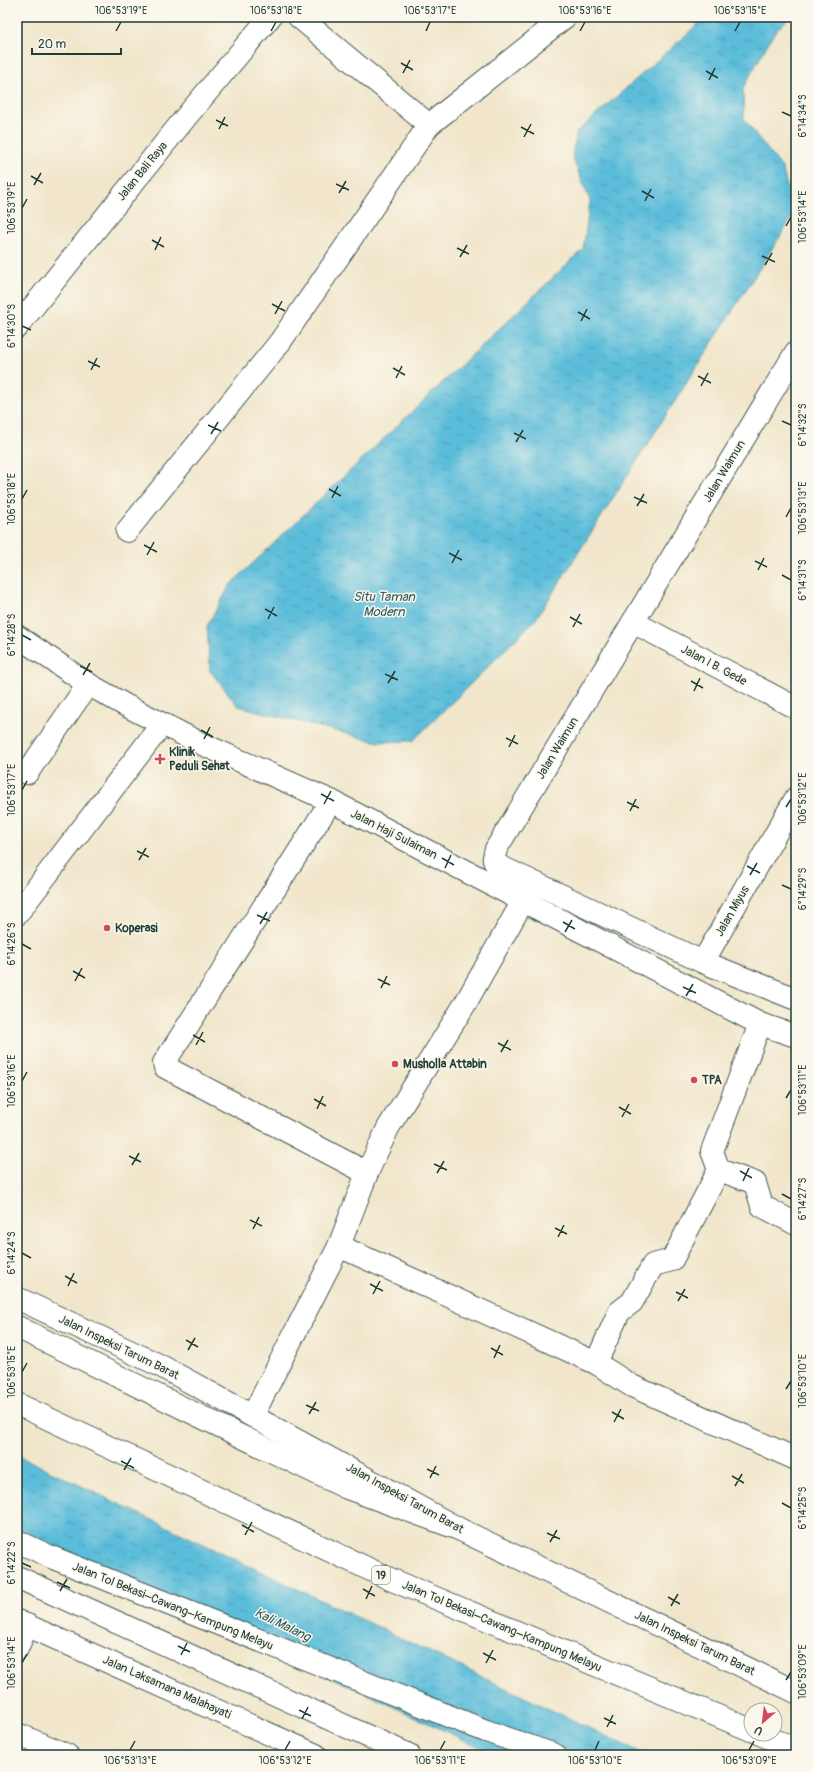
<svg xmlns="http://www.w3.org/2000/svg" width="813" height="1772" viewBox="0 0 813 1772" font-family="Pangolin,sans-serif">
	<defs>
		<pattern id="water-ripples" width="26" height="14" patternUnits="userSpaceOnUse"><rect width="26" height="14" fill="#5cbdda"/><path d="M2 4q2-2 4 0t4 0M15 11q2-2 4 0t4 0" fill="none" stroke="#4b9bb2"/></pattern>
	</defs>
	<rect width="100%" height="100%" fill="#fbf7ec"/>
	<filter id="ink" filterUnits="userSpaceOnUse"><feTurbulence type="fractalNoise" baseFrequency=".025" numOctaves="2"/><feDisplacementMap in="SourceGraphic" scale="8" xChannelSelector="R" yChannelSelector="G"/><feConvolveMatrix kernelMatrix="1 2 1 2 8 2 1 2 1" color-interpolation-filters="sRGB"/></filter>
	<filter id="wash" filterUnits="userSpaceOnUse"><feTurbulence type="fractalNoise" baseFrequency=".012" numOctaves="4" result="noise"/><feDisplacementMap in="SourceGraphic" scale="16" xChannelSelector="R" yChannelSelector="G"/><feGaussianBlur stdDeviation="0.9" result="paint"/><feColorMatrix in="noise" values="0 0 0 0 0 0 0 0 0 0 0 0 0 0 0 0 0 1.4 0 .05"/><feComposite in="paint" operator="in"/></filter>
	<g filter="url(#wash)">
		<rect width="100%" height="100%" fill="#f1e6cb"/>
		<!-- water -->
		<g fill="url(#water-ripples)" stroke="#3e7d87">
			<path d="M 706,17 L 790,17 L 774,33 L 743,88 L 744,119 L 782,168 L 795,213 L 536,619 L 413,741 L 378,742 L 238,706 L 210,671 L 207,626 L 230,585 L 583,249 L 590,201 L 572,156 L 577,132 Z"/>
			<path d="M 17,1455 L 96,1493 L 646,1755 L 496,1755 L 67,1553 L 17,1528 Z"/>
		</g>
	</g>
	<g filter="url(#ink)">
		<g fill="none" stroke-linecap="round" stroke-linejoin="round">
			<!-- minor casing -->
			<g stroke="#3e564b" stroke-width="24">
				<g id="minor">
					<path d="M 429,125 L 565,17"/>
					<path d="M 17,327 L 186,117 L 270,17"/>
					<path d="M 796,352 L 496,849 C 494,857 491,861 499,866 L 703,962 L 796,999"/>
					<path d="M 127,531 L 280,342 L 429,125 L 299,17"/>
					<path d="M 633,622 L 796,708"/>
					<path d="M 17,636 L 88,684 L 125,705 L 202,744 L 331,801 L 760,1024 L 796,1036"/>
					<path d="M 27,773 L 88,684"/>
					<path d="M 331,801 L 164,1063 L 165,1067 L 367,1173"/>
					<path d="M 17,914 L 162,724"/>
					<path d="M 703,962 L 796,798"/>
					<path d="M 760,1024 L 712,1151 L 719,1170 L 755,1183 L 762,1206 L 796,1224"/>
					<path d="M 339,1246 L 596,1363 L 632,1386 L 796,1459"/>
					<path d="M 596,1363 L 619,1312 L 632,1302 L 653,1265 L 672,1260 L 719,1170"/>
					<path d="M 253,1415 L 339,1246 L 367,1173 L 388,1128 L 465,1004 L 523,901"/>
					<path d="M 17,1649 L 27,1625"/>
					<path d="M 17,1734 L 67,1755"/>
				</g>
			</g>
			<!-- major casing -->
			<g stroke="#3e564b" stroke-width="24">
				<g id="major">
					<path d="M 17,1298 L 159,1365 L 459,1529 L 796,1692"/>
					<path d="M 17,1621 L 316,1755"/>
				</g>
			</g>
			<!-- highway casing -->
			<g stroke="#3e564b" stroke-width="24">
				<g id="highway">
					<path d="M 17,1327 L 347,1488 L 459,1529"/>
					<path d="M 17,1404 L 390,1579 L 751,1730"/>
					<path d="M 17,1541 L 51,1557 L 486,1731 L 555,1755"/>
					<path d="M 17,1577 L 409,1755"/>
					<path d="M 760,1734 L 796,1749"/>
				</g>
			</g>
			<!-- minor -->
			<use href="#minor" stroke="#fff" stroke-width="22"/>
			<!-- major -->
			<use href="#major" stroke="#fff" stroke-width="22"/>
			<!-- highway -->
			<use href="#highway" stroke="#fff" stroke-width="22"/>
		</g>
	</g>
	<!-- ticks -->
	<path fill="none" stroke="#1f3d34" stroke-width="1.5" d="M 116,31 L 121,22M 271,31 L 276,22M 426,31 L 430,22M 580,31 L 585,22M 735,31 L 740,22M 401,63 L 413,70M 706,71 L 718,78M 403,73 L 410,60M 709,80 L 715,68M 782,112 L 791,116M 216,120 L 228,126M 521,127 L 534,134M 219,129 L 225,117M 524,137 L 531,124M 31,176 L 43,183M 336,184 L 349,190M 34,185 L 41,173M 642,191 L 654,198M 339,193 L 346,181M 645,201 L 651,189M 22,208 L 27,199M 786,226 L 791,217M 152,240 L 164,247M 457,248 L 469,254M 155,250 L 161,237M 762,256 L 775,262M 460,257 L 467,245M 765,265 L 772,253M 272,304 L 285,311M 578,312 L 590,319M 275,314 L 282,301M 581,321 L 587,309M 22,326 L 31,330M 88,361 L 100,367M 393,368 L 405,375M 91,370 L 97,358M 698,376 L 711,383M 396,378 L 402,366M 701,386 L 708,373M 782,421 L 791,425M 208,425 L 221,431M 514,433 L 526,439M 211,434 L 218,422M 516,442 L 523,430M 329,489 L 341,496M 634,497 L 647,503M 332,498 L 338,486M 22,499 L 27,490M 637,506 L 644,494M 786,517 L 791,508M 144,545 L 157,552M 449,553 L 462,560M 147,555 L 154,542M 755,561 L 767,567M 452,563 L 459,550M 758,570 L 764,558M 782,575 L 791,580M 265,609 L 277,616M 570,617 L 582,624M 268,619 L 274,607M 573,627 L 580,614M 22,635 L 31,640M 80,666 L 92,672M 385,674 L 398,680M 83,675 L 90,663M 691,681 L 703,688M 388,683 L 395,671M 694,691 L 700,678M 201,730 L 213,737M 506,738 L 518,744M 204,739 L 210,727M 509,747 L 515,735M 22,790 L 27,781M 321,794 L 334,801M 627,802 L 639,808M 324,804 L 331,791M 786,807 L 791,799M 630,811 L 636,799M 137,851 L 149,857M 442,858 L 454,865M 139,860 L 146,848M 747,866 L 760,873M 445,868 L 451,855M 750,875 L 757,863M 782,885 L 791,889M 257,915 L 270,921M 563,922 L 575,929M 260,924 L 267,912M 565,932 L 572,920M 22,944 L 31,949M 73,971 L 85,978M 378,979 L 390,985M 75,981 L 82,968M 683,987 L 696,993M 381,988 L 387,976M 686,996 L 693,984M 193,1035 L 205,1042M 498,1043 L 511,1050M 196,1045 L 203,1032M 501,1052 L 508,1040M 22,1081 L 27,1072M 786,1098 L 791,1090M 314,1099 L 326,1106M 619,1107 L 631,1114M 317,1109 L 323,1096M 622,1117 L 629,1104M 129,1156 L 141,1162M 434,1164 L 447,1170M 132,1165 L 139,1153M 740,1171 L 752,1178M 437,1173 L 444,1161M 743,1181 L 749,1168M 782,1194 L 791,1199M 250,1220 L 262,1226M 555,1228 L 567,1234M 253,1229 L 259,1217M 558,1237 L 564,1225M 22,1253 L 31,1258M 65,1276 L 77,1283M 370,1284 L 383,1291M 68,1286 L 74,1273M 676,1292 L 688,1298M 373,1294 L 380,1281M 678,1301 L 685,1289M 186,1340 L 198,1347M 491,1348 L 503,1355M 188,1350 L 195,1338M 494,1358 L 500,1345M 22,1372 L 27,1363M 786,1389 L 791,1381M 306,1405 L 319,1411M 612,1412 L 624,1419M 309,1414 L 316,1402M 614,1422 L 621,1409M 121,1461 L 134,1468M 427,1469 L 439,1475M 124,1470 L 131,1458M 732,1476 L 744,1483M 430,1478 L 436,1466M 735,1486 L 742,1474M 782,1503 L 791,1508M 242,1525 L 254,1532M 547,1533 L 560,1539M 245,1535 L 252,1522M 550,1542 L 557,1530M 22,1563 L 31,1567M 57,1582 L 70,1588M 363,1589 L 375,1596M 60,1591 L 67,1579M 668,1597 L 680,1604M 366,1599 L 372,1586M 671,1606 L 678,1594M 178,1646 L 190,1652M 483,1653 L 496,1660M 181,1655 L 187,1643M 22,1663 L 27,1654M 486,1663 L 493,1650M 786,1680 L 791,1672M 299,1710 L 311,1716M 604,1718 L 616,1724M 302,1719 L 308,1707M 607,1727 L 613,1715M 130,1750 L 135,1741M 285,1750 L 290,1741M 440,1750 L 445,1741M 595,1750 L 599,1741M 749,1750 L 754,1741"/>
	<!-- markers -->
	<g fill="#d1495b" stroke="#fbf7ec" stroke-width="1.5">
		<path d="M158 753h4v4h4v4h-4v4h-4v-4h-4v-4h4z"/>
		<circle cx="107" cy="928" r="4"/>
		<circle cx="395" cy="1064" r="4"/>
		<circle cx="694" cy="1080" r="4"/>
	</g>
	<g text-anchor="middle" stroke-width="3" stroke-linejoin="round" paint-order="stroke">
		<!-- shield labels -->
		<rect fill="#fbf7ec" stroke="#61756b" stroke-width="1" x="372" y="1566" width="18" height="18" rx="3"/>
		<g font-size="11" font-weight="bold" fill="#1f3d34">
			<text x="381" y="1579">19</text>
		</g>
		<!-- street labels -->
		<g font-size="12" fill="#1f3d34" stroke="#fbf7ec">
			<text transform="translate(142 171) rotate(-51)" y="4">Jalan Bali Raya</text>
			<text transform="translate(724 471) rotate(-59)" y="4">Jalan Waimun</text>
			<text transform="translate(714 665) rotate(28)" y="4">Jalan I B. Gede</text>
			<text transform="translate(557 748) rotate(-59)" y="4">Jalan Waimun</text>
			<text transform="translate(394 834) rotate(27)" y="4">Jalan Haji Sulaiman</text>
			<text transform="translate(732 911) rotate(-60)" y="4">Jalan Miyus</text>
			<text transform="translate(119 1347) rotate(26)" y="4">Jalan Inspeksi Tarum Barat</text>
			<text transform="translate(405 1498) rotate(29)" y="4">Jalan Inspeksi Tarum Barat</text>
			<text transform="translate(173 1606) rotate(22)" y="4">Jalan Tol Bekasi–Cawang–Kampung Melayu</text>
			<text transform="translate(502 1626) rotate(23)" y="4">Jalan Tol Bekasi–Cawang–Kampung Melayu</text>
			<text transform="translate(695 1643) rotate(26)" y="4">Jalan Inspeksi Tarum Barat</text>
			<text transform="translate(167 1687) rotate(24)" y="4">Jalan Laksamana Malahayati</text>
		</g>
		<!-- poi labels -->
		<g font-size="12" font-weight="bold" fill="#1f3d34" stroke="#fbf7ec" text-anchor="start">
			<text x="169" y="756">Klinik<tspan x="169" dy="14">Peduli Sehat</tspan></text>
			<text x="115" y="932">Koperasi</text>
			<text x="403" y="1068">Musholla Attabin</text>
			<text x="702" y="1084">TPA</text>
		</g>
		<!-- water labels -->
		<g font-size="13" font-style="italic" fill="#2e5d5e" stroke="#fbf7ec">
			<text x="384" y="601">Situ Taman<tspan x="384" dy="15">Modern</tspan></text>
			<text transform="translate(283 1624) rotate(26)" y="5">Kali Malang</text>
		</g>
	</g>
	<!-- margin -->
	<rect width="813" height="1772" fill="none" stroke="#fbf7ec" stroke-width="44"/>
	<!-- north arrow -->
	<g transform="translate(763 1722) rotate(208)"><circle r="19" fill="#fbf7ec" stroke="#a3ada2"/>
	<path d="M0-3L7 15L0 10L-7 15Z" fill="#d1495b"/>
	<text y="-6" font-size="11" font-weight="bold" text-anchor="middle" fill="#1f3d34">U</text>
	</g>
	<!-- scale -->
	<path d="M32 48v6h89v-6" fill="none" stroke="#1f3d34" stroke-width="2"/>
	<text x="38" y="48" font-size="12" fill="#1f3d34" stroke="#fbf7ec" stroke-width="3" paint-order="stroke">20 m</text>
	<rect x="22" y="22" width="769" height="1728" fill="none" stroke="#1f3d34" stroke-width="1.5"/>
	<g font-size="10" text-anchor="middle" fill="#1f3d34">
		<text x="121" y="14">106°53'19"E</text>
		<text x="276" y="14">106°53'18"E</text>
		<text x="430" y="14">106°53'17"E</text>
		<text x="585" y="14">106°53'16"E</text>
		<text x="740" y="14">106°53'15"E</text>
		<text transform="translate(802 116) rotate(-90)" y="4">6°14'34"S</text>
		<text transform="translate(11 208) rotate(-90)" y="4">106°53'19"E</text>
		<text transform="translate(802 217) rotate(-90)" y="4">106°53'14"E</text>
		<text transform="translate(11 326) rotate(-90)" y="4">6°14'30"S</text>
		<text transform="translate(802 425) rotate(-90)" y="4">6°14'32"S</text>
		<text transform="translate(11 499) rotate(-90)" y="4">106°53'18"E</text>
		<text transform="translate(802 508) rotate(-90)" y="4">106°53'13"E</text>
		<text transform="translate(802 580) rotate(-90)" y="4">6°14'31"S</text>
		<text transform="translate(11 635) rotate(-90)" y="4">6°14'28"S</text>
		<text transform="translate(11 790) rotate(-90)" y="4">106°53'17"E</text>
		<text transform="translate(802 799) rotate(-90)" y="4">106°53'12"E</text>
		<text transform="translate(802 889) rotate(-90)" y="4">6°14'29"S</text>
		<text transform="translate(11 944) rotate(-90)" y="4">6°14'26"S</text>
		<text transform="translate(11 1081) rotate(-90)" y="4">106°53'16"E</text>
		<text transform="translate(802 1090) rotate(-90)" y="4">106°53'11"E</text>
		<text transform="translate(802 1199) rotate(-90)" y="4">6°14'27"S</text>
		<text transform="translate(11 1253) rotate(-90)" y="4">6°14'24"S</text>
		<text transform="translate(11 1372) rotate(-90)" y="4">106°53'15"E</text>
		<text transform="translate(802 1381) rotate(-90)" y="4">106°53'10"E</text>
		<text transform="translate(802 1508) rotate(-90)" y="4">6°14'25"S</text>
		<text transform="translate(11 1563) rotate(-90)" y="4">6°14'22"S</text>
		<text transform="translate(11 1663) rotate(-90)" y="4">106°53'14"E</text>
		<text transform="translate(802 1672) rotate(-90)" y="4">106°53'09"E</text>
		<text x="130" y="1764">106°53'13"E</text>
		<text x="285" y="1764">106°53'12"E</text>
		<text x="440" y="1764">106°53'11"E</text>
		<text x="595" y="1764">106°53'10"E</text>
		<text x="749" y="1764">106°53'09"E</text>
	</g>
</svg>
